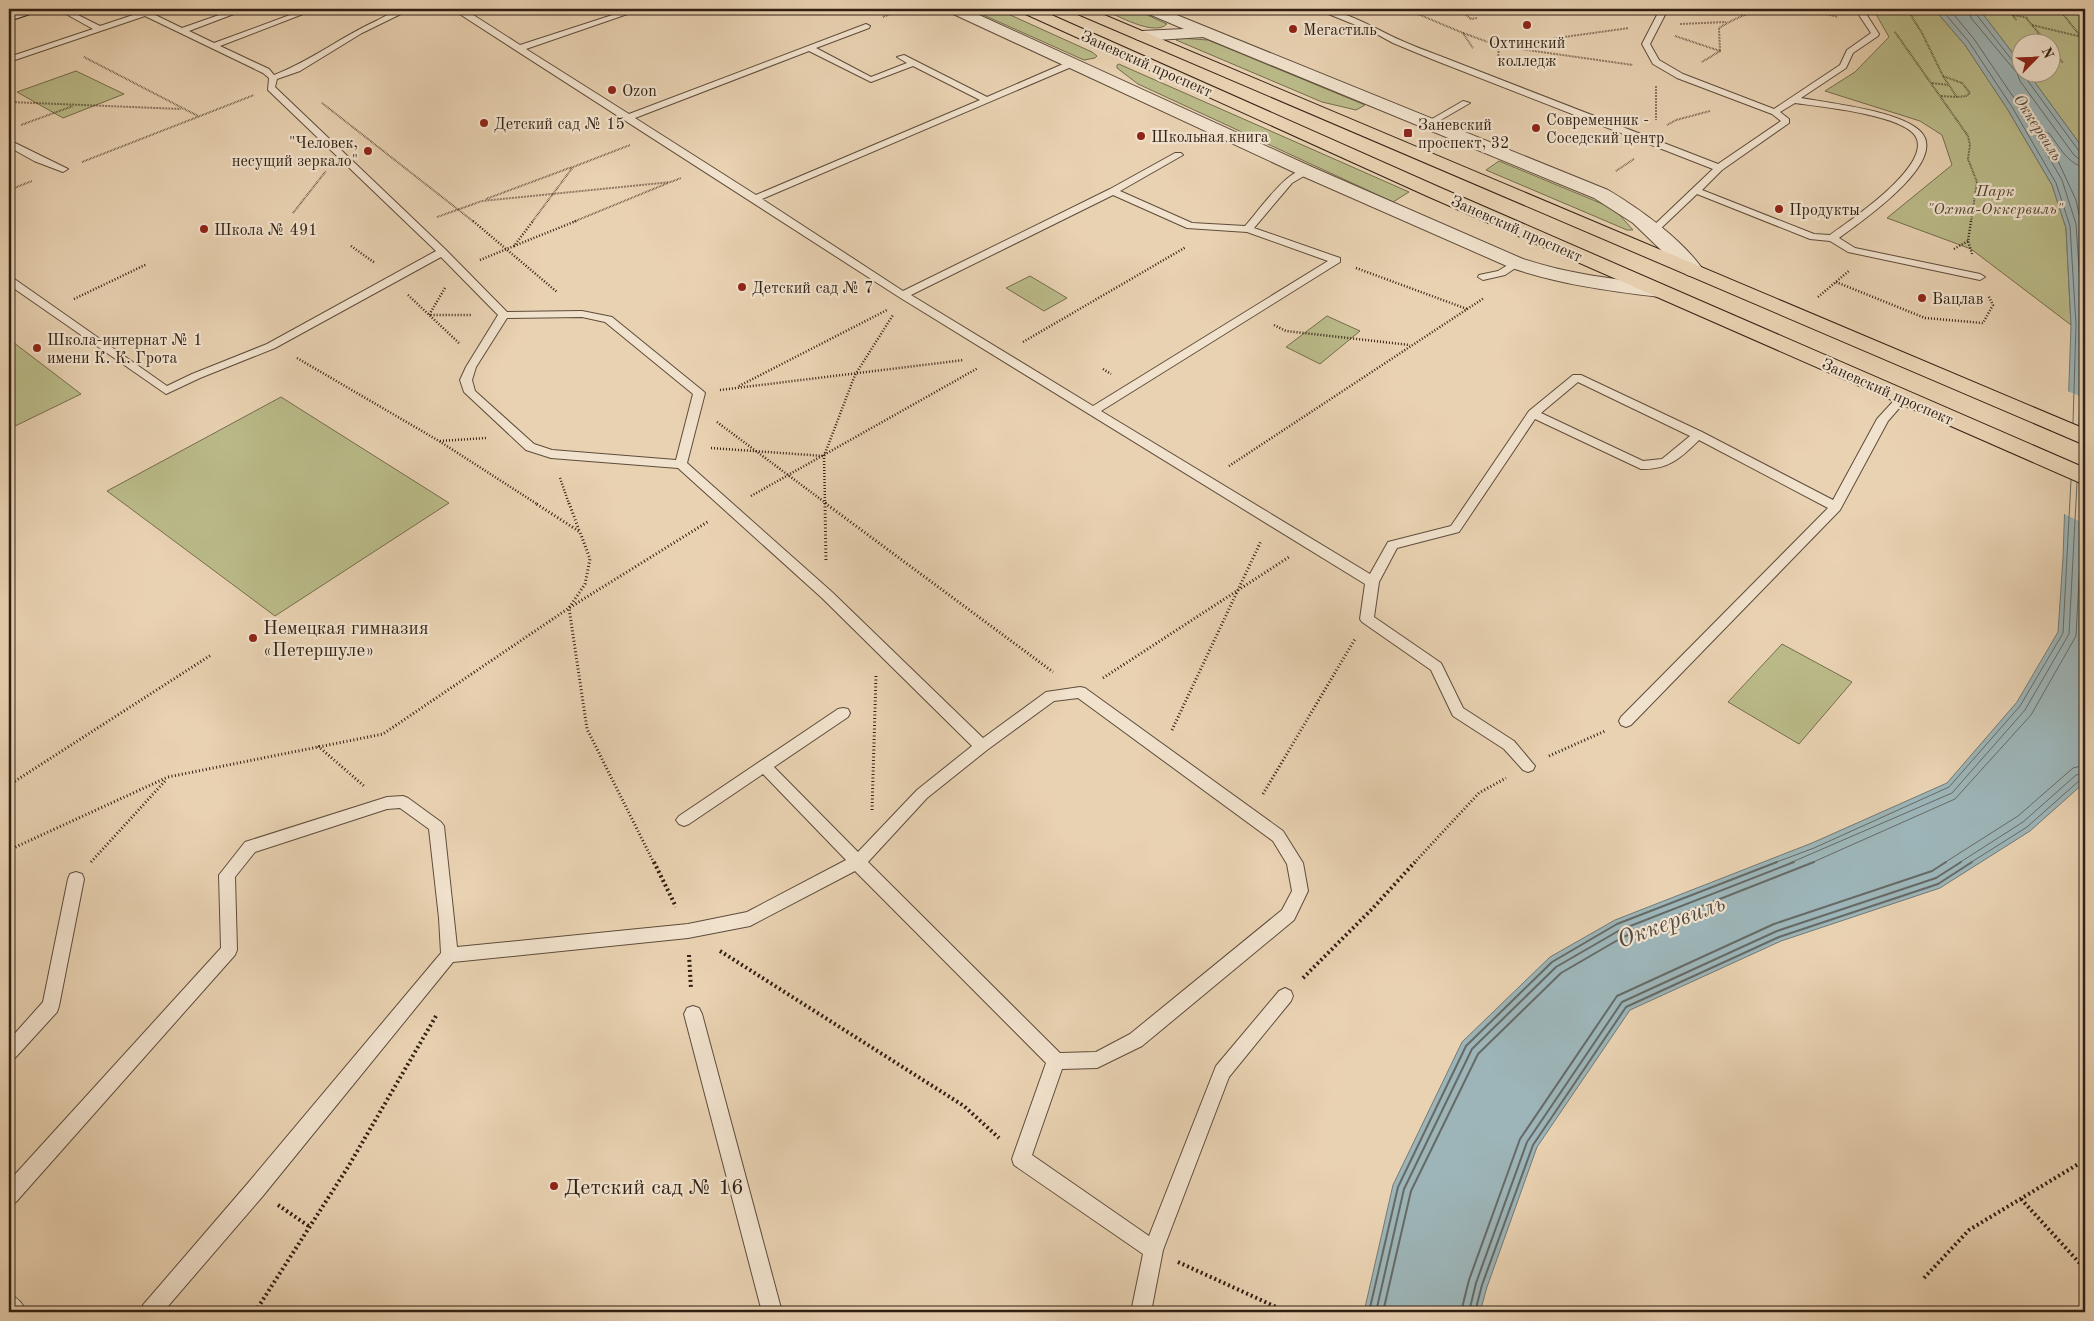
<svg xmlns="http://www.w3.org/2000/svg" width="2094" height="1321" viewBox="0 0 2094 1321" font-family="'Old Standard TT',serif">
	<rect width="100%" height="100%" fill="#e9d2b2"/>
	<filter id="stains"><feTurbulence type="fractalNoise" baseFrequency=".004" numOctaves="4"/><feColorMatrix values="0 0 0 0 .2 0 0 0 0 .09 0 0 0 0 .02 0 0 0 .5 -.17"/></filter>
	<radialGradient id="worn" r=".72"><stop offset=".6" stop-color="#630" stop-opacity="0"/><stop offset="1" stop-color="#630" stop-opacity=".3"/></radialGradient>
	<!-- green -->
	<g fill="#babb89" stroke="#756d4e">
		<path d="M 970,9 L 997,9 L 1092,52 L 1097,56 L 1095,58 L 1084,60 Z"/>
		<path d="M 1102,9 L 1134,9 L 1167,24 C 1154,37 1117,15 1102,9 Z"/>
		<path d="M 1873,9 L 1934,9 L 1965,45 L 2008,110 L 2052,185 L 2066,228 L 2071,325 L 1971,249 L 1887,218 L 1952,165 L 1942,135 L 1920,121 L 1825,91 L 1855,72 L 1889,37 Z"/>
		<path d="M 1979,9 L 2085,9 L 2085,151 L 2028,73 L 2052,72 L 2052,42 L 2022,42 L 2021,64 Z"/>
		<path d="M 1179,38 L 1208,40 L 1365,105 L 1356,110 L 1322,102 L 1176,40 Z"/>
		<path d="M 1119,64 L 1121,65 L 1409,192 L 1393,202 L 1138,84 L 1117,68 L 1117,65 Z"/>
		<path d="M 76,71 L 124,94 L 63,118 L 17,92 Z"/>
		<path d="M 1499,161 L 1605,205 L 1617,212 L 1633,230 L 1627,230 L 1486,170 Z"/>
		<path d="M 1030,276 L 1067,298 L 1044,311 L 1006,288 Z"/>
		<path d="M 1327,316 L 1360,331 L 1320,364 L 1286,347 Z"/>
		<path d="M 9,339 L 81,394 L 9,429 Z"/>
		<path d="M 281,397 L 449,503 L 275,616 L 107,491 Z"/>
		<path d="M 1782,644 L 1852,682 L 1799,744 L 1728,702 Z"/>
	</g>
	<!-- water -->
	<path fill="#9db5b8" stroke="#717976" d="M 1934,9 L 1979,9 L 2021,64 L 2022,72 L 2028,73 L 2085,151 L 2085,782 L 2030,831 L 1940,888 L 1781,941 L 1630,1010 L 1537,1147 L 1487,1287 L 1480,1312 L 1364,1312 L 1393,1185 L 1462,1042 L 1550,957 L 1615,920 L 1812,843 L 1947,783 L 2017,702 L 2058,632 L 2063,558 L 2071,325 L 2066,228 L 2052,185 L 2008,110 L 1965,45 Z"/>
	<!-- pier -->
	<path fill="#e9d2b2" d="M 2067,391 L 2085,398 L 2085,524 L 2062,513 Z"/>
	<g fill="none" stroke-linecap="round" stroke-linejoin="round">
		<!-- shore-far1 -->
		<g stroke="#666a66" stroke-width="1">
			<path d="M 1941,9 L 1969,42 L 2012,107 L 2056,183 L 2070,226 L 2076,325 L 2073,423"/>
			<path d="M 1949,9 L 1974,39 L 2018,104 L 2062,180 L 2076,224 L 2083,325 L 2079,425"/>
			<path d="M 1969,9 L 1971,18 L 2017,73 L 2020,81 L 2074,155 L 2079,159 L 2085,160"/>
			<path d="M 1975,9 L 1976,14 L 2015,64 L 2022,66"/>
			<path d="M 2024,72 L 2025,77 L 2079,151 L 2085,153"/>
			<path d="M 2085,167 C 2068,165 2059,146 2049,133 L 2045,133 L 2076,200 L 2085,242"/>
			<path d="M 1774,863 L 1814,848 L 1949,787 L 2020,706 L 2063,633 L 2071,480"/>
			<path d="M 1790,863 L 1952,793 L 2025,710 L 2069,634 L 2077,483"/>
			<path d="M 1811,863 L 1955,799 L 2031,715 L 2076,636 L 2084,486"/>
			<path d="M 1944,863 L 2018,816 L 2073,768 L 2085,765"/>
			<path d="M 1959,863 L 2023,822 L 2076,775 L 2085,773"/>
			<path d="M 1970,863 L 2027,827 L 2080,780 L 2085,779"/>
		</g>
		<!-- shore -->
		<g stroke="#666a66" stroke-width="2">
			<path d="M 1369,1312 L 1398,1187 L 1466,1046 L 1552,962 L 1617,924 L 1777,862"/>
			<path d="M 1376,1312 L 1404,1189 L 1472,1049 L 1556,967 L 1620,930 L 1794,862"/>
			<path d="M 1383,1312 L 1411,1191 L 1478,1054 L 1561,973 L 1623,937 L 1814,862"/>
			<path d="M 1461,1312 L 1469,1280 L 1520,1139 L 1617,996 L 1774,924 L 1932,871 L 1946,862"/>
			<path d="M 1469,1312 L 1476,1283 L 1527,1142 L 1622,1002 L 1777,931 L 1936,878 L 1961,862"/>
			<path d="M 1475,1312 L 1482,1285 L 1533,1145 L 1626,1007 L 1779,937 L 1938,884 L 1972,862"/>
		</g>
		<!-- lane casing -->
		<g stroke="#5e4c3b" stroke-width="2">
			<g id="lane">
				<path d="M 57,9 L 66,9 L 100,26 L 139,13 L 133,9 L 143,9 L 182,28 L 236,9 L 247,9 L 189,31 L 214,43 L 306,9 L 316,9 L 220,46 L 269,69 L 274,75 C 311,61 342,36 378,20 C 389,14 398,9 411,9 L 362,33 L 300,71 L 277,79 L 275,87 L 446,250 L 507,312 L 582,311 L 612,317 L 703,391 L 705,393 L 687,463 L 832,592 L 983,738 L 1046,692 L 1080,687 L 1085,688 L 1283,831 L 1303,863 L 1308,891 L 1294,920 L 1142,1046 L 1097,1068 L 1062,1069 L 1032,1155 L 1149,1236 L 1216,1066 L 1279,991 L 1285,988 L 1291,991 L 1293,996 L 1291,1001 L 1229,1077 L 1163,1250 L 1151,1312 L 1131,1312 L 1143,1254 L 1014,1165 L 1012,1159 L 1046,1063 L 855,871 L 750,926 L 688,938 L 453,962 L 262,1197 L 163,1312 L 140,1312 L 143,1305 L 248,1183 L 441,953 L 439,918 L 429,829 L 400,808 L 387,809 L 255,852 L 235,877 L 237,950 L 235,955 L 16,1202 L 9,1204 L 9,1181 L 221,948 L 219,875 L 245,842 L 387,797 L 403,796 L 408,798 L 441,822 L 444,826 L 457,947 L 688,924 L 747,912 L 846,860 L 763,774 L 689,824 L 684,826 L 679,824 L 676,820 L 679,816 L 838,709 L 843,708 L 848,709 L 850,713 L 848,717 L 774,767 L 858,852 L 917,790 L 972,746 L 822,598 L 678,468 L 551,458 L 526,450 L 464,392 L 460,380 L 466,367 L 498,315 L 441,257 L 275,348 L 200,378 L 166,394 L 9,285 L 9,277 L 13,278 L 167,386 L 192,374 L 267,344 L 436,251 L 268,90 L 269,78 L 263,73 L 145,16 L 9,62 L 9,57 L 93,29 ZM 582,317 L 605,322 L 693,394 L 676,460 L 552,450 L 534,444 L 475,391 L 472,380 L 476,367 L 507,318 ZM 1078,698 L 1273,841 L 1287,864 L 1292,891 L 1282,910 L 1130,1034 L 1096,1052 L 1060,1053 L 868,862 L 927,798 L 987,750 L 1054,701 Z"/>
				<path d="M 448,9 L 464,9 L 520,45 L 631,9 L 642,9 L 526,49 L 629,114 L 866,24 L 870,26 L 869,28 L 816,48 L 871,77 L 907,63 L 897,57 L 904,55 L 987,97 L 1070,61 L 1076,61 L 1076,65 L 762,199 L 903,291 L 1110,189 L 1175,153 L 1181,153 L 1183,155 L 1120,191 L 1192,223 L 1245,226 C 1258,212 1289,166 1309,169 L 1309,173 L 1292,183 L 1254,228 L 1340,258 L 1340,262 L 1101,411 L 1370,574 L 1388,542 L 1451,526 L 1529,411 L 1573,375 L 1581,375 L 1702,432 L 1833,500 L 1877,419 L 1898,396 L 1906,396 L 1908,398 L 1888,421 L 1840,510 L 1631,725 L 1626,727 L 1621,725 L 1619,721 L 1621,717 L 1828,508 L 1699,440 C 1681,458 1668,470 1641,469 L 1535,419 L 1459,532 L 1397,548 L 1379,582 L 1374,617 L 1441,663 L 1463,708 L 1514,741 L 1535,766 L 1533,770 L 1528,772 L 1523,770 L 1504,749 L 1453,716 L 1431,670 L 1362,622 L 1360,619 L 1365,584 L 899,297 L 458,13 ZM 809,51 L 871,82 L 913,66 L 980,100 L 756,195 L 635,118 ZM 1113,195 L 1187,228 L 1247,232 L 1328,261 L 1093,406 L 911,295 ZM 1578,382 L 1690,436 L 1662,459 L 1643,461 L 1541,413 Z"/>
				<path d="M 1316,9 C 1340,7 1378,30 1400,40 C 1413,46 1427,51 1440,56 L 1718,164 L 1781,121 L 1772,114 L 1677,78 L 1653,64 L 1642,44 L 1658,13 L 1654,9 L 1662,9 L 1666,13 L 1650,44 L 1659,60 L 1683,74 L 1774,109 L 1840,65 L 1847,50 L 1871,33 L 1855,9 L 1863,9 L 1879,34 L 1878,36 L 1853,53 L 1846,68 L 1801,98 C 1829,103 1902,111 1921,132 C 1949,162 1859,223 1839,238 L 1855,248 L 1980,274 L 1985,277 L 1980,280 L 1848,252 L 1830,241 L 1810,239 L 1697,194 L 1657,232 L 1651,232 L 1651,228 L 1713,169 L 1434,60 L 1393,43 L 1373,32 ZM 1795,103 C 1823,107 1894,114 1913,133 C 1940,161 1848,222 1830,235 L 1814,234 L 1702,190 L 1722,170 L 1789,123 L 1789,119 L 1780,112 Z"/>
				<path d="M 1463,101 L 1470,103 L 1432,125 L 1425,123 Z"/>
				<path d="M 9,140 L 68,169 L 63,172 L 34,161 L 9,147 Z"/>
				<path d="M 1516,260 L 1520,261 L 1520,265 L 1505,275 L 1483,280 L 1478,277 L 1479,275 L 1498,271 Z"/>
				<path d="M 76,872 L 82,874 L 84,879 L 59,1006 L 57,1012 L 15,1058 L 9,1060 L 9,1040 L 43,1002 L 68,879 L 70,874 Z"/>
				<path d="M 693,1006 L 699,1008 L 702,1014 L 782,1312 L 762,1312 L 684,1014 L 687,1008 Z"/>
				<path d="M 9,1294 C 18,1298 23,1303 26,1312 L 9,1312 Z"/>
			</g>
		</g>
		<!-- street casing -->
		<g stroke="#5e4c3b" stroke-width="2">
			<g id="street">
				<path d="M 946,9 L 966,9 L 1312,167 L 1523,259 C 1568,274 1613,279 1660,285 L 1667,287 L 1670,291 L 1667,295 L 1660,297 C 1608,291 1558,284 1509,267 L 1300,175 L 949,12 Z"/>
				<path d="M 1141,9 L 1162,9 L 1608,190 C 1640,209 1683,240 1704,271 L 1701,275 L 1694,277 L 1687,275 L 1633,223 L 1594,198 L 1203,37 L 1142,41 L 1136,39 L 1134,36 L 1136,33 L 1142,31 L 1184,29 L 1144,12 Z"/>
			</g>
		</g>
		<!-- secondary casing -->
		<g stroke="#301f13" stroke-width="2">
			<path id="secondary" d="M 16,9 L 39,9 L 36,12 L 9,21 L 9,11 Z"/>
		</g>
		<!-- primary casing -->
		<g stroke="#301f13" stroke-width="2">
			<g id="primary">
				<path d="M 1019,9 L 1038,9 L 1441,188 L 2085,468 L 2085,485 L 1427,196 L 1021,12 Z"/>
				<path d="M 1070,9 L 1090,9 L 2085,429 L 2085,445 L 1073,12 Z"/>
			</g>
		</g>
		<!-- path-far3 -->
		<g stroke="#301f13" stroke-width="2" stroke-dasharray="0.5 1" stroke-linecap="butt">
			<path d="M 1406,9 L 1463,33 L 1473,48"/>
			<path d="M 1459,9 L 1471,19 L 1477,18"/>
			<path d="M 1907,9 L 1922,33 L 1943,76 L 1962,83 L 1970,93 L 1966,96 L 1957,97"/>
			<path d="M 2008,9 L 2017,21"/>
			<path d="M 2059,9 L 2085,42"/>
			<path d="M 2013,15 L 2028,18"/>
			<path d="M 883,17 L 903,9"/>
			<path d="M 2027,19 L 2046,42"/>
			<path d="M 1680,24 L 1726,22"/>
			<path d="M 2032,25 L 2082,37"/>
			<path d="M 1895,32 L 1968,136 L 1970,145 L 1968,159 L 1977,182 L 1971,222"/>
			<path d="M 1463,33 L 1499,46 L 1629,28"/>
			<path d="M 1675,36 L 1720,51"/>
			<path d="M 2052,49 L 2063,63"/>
			<path d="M 84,57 L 198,116"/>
			<path d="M 1498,59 L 1499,46 L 1633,65"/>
			<path d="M 1702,62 L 1720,51 L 1719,28 C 1761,2 1791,5 1838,17"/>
			<path d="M 1932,83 L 1948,85"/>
			<path d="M 1656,86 L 1656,120"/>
			<path d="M 1941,96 L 1957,97 L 1943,76"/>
			<path d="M 9,102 L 181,109"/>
			<path d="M 322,103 L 474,222"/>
			<path d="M 2082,121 L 2085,125"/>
			<path d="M 21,125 L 73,106"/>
			<path d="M 1667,125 L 1676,120 L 1710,111"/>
			<path d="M 82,162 L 254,95"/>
			<path d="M 1616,171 L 1634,159"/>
			<path d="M 9,190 L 32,181"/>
			<path d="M 486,199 L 572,167"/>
			<path d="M 293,213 L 326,171"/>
			<path d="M 437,217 L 482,201 L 671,182 L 681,178"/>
			<path d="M 532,222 L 573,167 L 630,145"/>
			<path d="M 573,222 L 668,183"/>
		</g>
		<!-- path-far2 -->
		<g stroke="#301f13" stroke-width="2.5" stroke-dasharray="1 2" stroke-linecap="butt">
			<path d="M 473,221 L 557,292"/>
			<path d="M 1971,221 L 1968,241 L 1972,254"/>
			<path d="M 351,246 L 375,263"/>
			<path d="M 514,246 L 576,221"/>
			<path d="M 1954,249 L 1968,241"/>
			<path d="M 480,260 L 514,246 L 533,221"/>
			<path d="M 1356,268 L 1467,309"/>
			<path d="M 1836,282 L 1925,318 L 1983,323 L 1993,305 L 1988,295"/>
			<path d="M 445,288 L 429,315 L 472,315"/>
			<path d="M 408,295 L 460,344"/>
			<path d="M 1818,297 L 1850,270"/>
			<path d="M 74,299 L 147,264"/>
			<path d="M 1274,325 L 1286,331 L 1410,345"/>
			<path d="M 1023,342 L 1186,247"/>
			<path d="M 297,358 L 439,441 L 537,504"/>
			<path d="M 1103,369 L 1111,374"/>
			<path d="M 739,386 L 887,310"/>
			<path d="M 720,390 L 964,360"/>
			<path d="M 717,422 L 827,504"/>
			<path d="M 440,441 L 486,438"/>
			<path d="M 711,448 L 824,456"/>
			<path d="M 1229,466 L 1484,298"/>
			<path d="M 560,478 L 569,504"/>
			<path d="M 751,496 L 978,368"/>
			<path d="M 825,504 L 824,456 L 855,375 L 893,315"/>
		</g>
		<!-- path-far1 -->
		<g stroke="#301f13" stroke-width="3" stroke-dasharray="1 2.5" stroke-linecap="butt">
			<path d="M 569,503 L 579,530"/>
			<path d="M 825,503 L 1053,672"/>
			<path d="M 825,503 L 826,562"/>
			<path d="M 1103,678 L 1289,557"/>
			<path d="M 1172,730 L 1261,541"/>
			<path d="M 318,746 L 364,786"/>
			<path d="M 1549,756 L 1605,731"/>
			<path d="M 9,785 L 211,655"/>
			<path d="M 1263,794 L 1355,639"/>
			<path d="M 872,810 L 876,676"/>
			<path d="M 9,850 L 168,777 L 383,734 L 569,608 L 585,584 L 590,559 L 580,532 L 535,503"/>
			<path d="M 91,862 L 166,780"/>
			<path d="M 654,863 L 587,729 L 569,608 L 709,521"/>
			<path d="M 1414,863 L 1479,793 L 1506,778"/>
		</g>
		<!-- path -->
		<g stroke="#301f13" stroke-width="4" stroke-dasharray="2 3" stroke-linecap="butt">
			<path d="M 654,862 L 676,907"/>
			<path d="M 720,951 L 964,1106 L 999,1138"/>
			<path d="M 689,955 L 691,989"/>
			<path d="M 1303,978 L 1373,908 L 1415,862"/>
			<path d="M 2021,1199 L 2085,1269"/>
			<path d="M 278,1205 L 310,1227"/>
			<path d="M 1178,1262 L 1287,1312"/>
			<path d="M 1924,1278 L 1969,1230 L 2085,1160"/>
			<path d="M 255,1312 L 348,1167 L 436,1016"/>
		</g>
		<!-- lane -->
		<use href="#lane" fill="#f1e2cd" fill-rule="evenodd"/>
		<!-- street -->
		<use href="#street" fill="#f1e2cd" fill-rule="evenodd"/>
		<!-- secondary -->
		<use href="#secondary" fill="#f1e2cd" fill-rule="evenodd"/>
		<!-- primary -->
		<use href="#primary" fill="#e9d2b2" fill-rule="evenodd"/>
	</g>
	<!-- markers -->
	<g fill="#8f2418" stroke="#f1e2cd" stroke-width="2">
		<circle cx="1527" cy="25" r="5"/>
		<circle cx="1293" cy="29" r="5"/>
		<circle cx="612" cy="90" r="5"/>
		<circle cx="484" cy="123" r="5"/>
		<circle cx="1536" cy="128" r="5"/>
		<rect x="1403" y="128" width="10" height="10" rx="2.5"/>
		<circle cx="1141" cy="136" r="5"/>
		<circle cx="368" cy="151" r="5"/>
		<circle cx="1779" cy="209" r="5"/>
		<circle cx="204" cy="229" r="5"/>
		<circle cx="742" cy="287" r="5"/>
		<circle cx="1922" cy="298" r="5"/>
		<circle cx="37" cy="348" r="5"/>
		<circle cx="253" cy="638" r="5"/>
		<circle cx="554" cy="1186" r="5"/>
	</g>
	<g text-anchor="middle" stroke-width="4.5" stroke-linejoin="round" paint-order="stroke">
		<!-- far-poi labels -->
		<g font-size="16" fill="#301f13" stroke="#f1e2cd" text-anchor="start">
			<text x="1303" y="35">Мегастиль</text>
			<text x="1527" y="48" text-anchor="middle">Охтинский<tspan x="1527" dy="18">колледж</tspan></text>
			<text x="622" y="96">Ozon</text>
			<text x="1546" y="125">Современник -<tspan x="1546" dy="18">Соседский центр</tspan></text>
			<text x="494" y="129">Детский сад № 15</text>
			<text x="1418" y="130">Заневский<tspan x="1418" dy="18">проспект, 32</tspan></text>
			<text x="1151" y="142">Школьная книга</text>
			<text x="358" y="148" text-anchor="end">"Человек,<tspan x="358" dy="18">несущий зеркало"</tspan></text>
			<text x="1789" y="215">Продукты</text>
			<text x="214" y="235">Школа № 491</text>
			<text x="752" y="293">Детский сад № 7</text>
			<text x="1932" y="304">Вацлав</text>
			<text x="47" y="345">Школа-интернат № 1<tspan x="47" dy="18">имени К. К. Грота</tspan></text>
		</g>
		<!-- far-street labels -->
		<g font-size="16" fill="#301f13" stroke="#f1e2cd">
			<text transform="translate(1147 63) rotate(24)" y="6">Заневский проспект</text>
			<text transform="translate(1517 228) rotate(24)" y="6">Заневский проспект</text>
			<text transform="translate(1888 391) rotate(24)" y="6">Заневский проспект</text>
		</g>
		<!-- far-water labels -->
		<g font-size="16" font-style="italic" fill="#514c45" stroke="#f1e2cd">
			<text transform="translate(2039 127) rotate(57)" y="6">Оккервиль</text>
		</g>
		<!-- far-park labels -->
		<g font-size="16" font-style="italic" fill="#524630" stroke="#f1e2cd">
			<text x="1995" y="196">Парк<tspan x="1995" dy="18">"Охта-Оккервиль"</tspan></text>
		</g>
		<!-- poi labels -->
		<g font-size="19" fill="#301f13" stroke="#f1e2cd" text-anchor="start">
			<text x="263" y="634">Немецкая гимназия<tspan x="263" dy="22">«Петершуле»</tspan></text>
		</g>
		<!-- near-poi labels -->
		<g font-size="22" fill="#301f13" stroke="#f1e2cd" text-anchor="start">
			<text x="564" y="1194">Детский сад № 16</text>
		</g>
		<!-- near-water labels -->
		<g font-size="24" font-style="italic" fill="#514c45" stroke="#f1e2cd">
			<text transform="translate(1671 921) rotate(-20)" y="8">Оккервиль</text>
		</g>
	</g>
	<!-- margin -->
	<rect width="2094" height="1321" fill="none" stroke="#e9d2b2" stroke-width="30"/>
	<rect x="10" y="10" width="2074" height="1301" fill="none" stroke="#301f13" stroke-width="2.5"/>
	<rect x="15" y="15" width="2064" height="1291" fill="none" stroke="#301f13"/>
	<!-- north arrow -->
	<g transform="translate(2036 58) rotate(66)"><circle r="24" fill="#f1e2cd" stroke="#a49483"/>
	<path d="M0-4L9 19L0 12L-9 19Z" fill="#8f2418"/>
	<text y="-8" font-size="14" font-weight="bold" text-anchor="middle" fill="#301f13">N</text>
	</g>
	<rect width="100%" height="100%" filter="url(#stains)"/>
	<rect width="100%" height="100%" fill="url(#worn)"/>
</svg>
